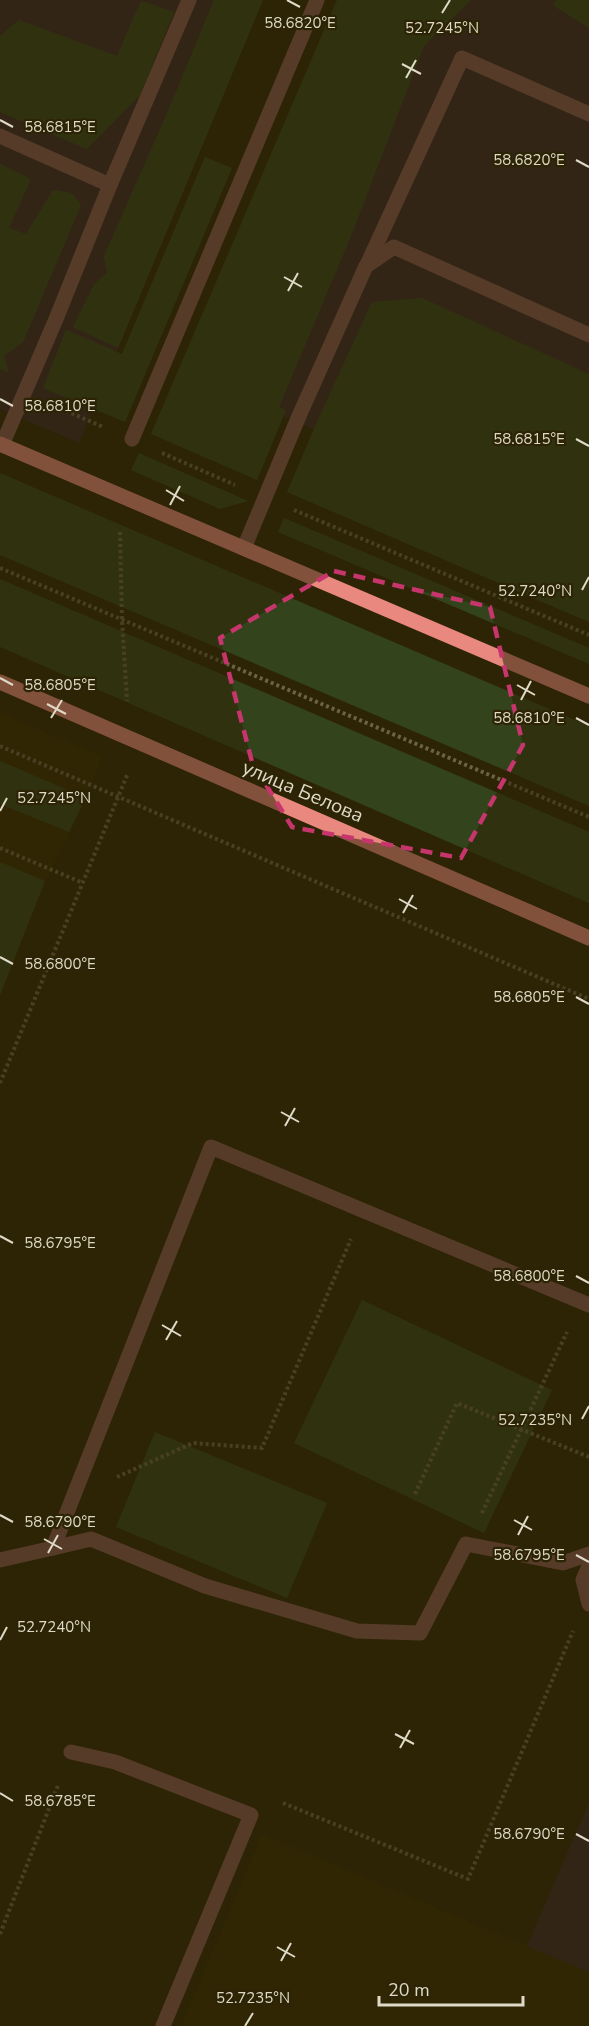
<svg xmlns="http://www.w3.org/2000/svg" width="589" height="2026" viewBox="0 0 589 2026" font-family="'Nunito Sans',sans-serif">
	<rect width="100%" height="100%" fill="#2d2405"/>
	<!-- built -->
	<g fill="#342900">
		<path d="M 0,713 L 102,756 L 86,798 L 45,881 L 0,995 Z"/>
		<path d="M 262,1834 L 589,1972 L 589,2026 L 181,2026 Z"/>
	</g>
	<!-- industrial -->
	<path fill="#3a2629" d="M 589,1803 L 589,1972 L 527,1946 Z"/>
	<!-- medical -->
	<g fill="#39262b">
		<path d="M 0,0 L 263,0 L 79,443 L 0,409 Z"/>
		<path d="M 355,0 L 589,0 L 589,547 L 189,376 Z"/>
	</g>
	<!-- green -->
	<g fill="#33441c">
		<path d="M 214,0 L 263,0 L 118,348 L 73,327 L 95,283 L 107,273 L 104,256 L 168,111 Z"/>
		<path d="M 337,0 L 471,0 L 424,46 L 351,236 L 279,407 L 286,410 L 257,480 L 151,434 Z"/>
		<path d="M 556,0 L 589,0 L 589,28 L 553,5 Z"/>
		<path d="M 141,1 L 174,12 L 140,95 L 87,149 L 0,112 L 0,36 L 19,20 L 117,56 Z"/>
		<path d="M 205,157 L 232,168 L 125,422 L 43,388 L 66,330 L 122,354 Z"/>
		<path d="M 0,164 L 31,179 L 9,228 L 26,234 L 53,190 L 72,193 L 81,205 L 23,342 L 4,356 L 9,373 L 0,369 Z"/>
		<path d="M 422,298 L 589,374 L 589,622 L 287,492 L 316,424 L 372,302 Z"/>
		<path d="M 139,453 L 248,501 L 220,509 L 131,470 Z"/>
		<path d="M 0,473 L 589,726 L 589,806 L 0,555 Z"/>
		<path d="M 284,518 L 589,648 L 589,664 L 278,532 Z"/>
		<path d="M 0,579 L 589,832 L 589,903 L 0,647 Z"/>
		<path d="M 0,761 L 86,798 L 69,832 L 0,804 Z"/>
		<path d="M 0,862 L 45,881 L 0,995 Z"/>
		<path d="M 362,1300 L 552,1390 L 484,1533 L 294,1443 Z"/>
		<path d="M 155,1432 L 327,1503 L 287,1598 L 116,1527 Z"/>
	</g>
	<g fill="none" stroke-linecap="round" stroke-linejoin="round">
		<!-- path -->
		<g stroke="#6a6348" stroke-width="4" stroke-dasharray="3 3" stroke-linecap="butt">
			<path d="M 55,406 L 103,427"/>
			<path d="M 162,453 L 235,485"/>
			<path d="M 294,510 L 589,635"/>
			<path d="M 120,532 L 122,620 L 127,701"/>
			<path d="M 0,568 L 589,817"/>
			<path d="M 0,746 L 589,999"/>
			<path d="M 0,848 L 83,883"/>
			<path d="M 0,1083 L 128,773"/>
			<path d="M 117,1477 L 193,1443 L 262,1448 L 351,1239"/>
			<path d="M 415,1494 L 457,1403 L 589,1457"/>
			<path d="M 482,1513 L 567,1332"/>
			<path d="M 283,1803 L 468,1879 L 573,1631"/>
			<path d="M 0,1934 L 59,1783"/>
		</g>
		<!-- minor -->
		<g stroke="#875853" stroke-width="15">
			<path d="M 0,136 L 110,185 L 56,319 L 2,445"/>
			<path d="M 110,185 L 189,0"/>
			<path d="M 367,265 L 462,58 L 589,114"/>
			<path d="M 132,439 L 317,0"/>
			<path d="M 244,548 L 299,416 L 366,266 L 394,247 L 589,335"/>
			<path d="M 53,1548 L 91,1539 L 205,1586 L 357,1631 L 420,1633 L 466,1544 L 563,1563 L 589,1554"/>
			<path d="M 0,1560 L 53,1548 L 211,1147 L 589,1305"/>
			<path d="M 589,1566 L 583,1580 L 589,1604"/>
			<path d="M 71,1752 L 115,1762 L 251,1815 L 163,2026"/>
		</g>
		<!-- major -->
		<g stroke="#e9887f" stroke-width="15">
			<path d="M 0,444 L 589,696"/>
			<path d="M 0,682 L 589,938"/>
		</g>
	</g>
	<!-- marked area -->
	<path d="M0 0H589V2026H0ZM 334,571 L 490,607 L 523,745 L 461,858 L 292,827 L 252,762 L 220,638 Z" fill="#2d2405" fill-opacity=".55" fill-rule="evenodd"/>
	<path fill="none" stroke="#c6356b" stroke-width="4.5" stroke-dasharray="12 8" stroke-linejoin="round" d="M 334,571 L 490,607 L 523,745 L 461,858 L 292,827 L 252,762 L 220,638 Z"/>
	<!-- ticks -->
	<path fill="none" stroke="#dfdac8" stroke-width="2" d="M 287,0 L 300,7M 442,13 L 450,0M 402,64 L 421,74M 406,78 L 416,60M 0,120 L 13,127M 576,160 L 589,167M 284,277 L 302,287M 288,291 L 298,273M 0,399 L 13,406M 576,439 L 589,446M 166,490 L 184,501M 170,505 L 180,486M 582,590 L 589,577M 0,678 L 13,685M 517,685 L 535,695M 521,700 L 531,681M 47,704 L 66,714M 51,718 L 62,700M 576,718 L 589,725M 0,811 L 7,798M 399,899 L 417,909M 403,913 L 413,895M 0,957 L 13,964M 576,997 L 589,1004M 281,1112 L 299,1122M 285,1126 L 295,1108M 0,1236 L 13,1243M 576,1276 L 589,1283M 162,1325 L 181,1336M 166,1340 L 177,1321M 582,1419 L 589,1406M 0,1515 L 13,1522M 514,1520 L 532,1530M 518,1535 L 528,1516M 44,1539 L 62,1549M 48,1553 L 58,1535M 576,1555 L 589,1562M 0,1640 L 7,1627M 395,1734 L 414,1744M 400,1748 L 410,1730M 0,1793 L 13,1801M 576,1834 L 589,1841M 277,1947 L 295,1957M 281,1961 L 291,1943M 245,2026 L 253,2013"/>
	<g text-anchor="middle" stroke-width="4.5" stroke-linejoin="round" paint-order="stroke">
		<!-- street labels -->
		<g font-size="20" fill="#dfdac8" stroke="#2d2405">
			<text transform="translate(303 791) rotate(23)" y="7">улица Белова</text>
		</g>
	</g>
	<g font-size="15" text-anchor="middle" fill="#dfdac8" stroke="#2d2405" stroke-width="4.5" stroke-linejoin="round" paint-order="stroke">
		<text x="300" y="28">58.6820°E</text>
		<text x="442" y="33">52.7245°N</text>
		<text x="60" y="132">58.6815°E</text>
		<text x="529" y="165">58.6820°E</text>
		<text x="60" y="411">58.6810°E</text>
		<text x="529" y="444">58.6815°E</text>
		<text x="535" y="596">52.7240°N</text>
		<text x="60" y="690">58.6805°E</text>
		<text x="529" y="723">58.6810°E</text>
		<text x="54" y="803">52.7245°N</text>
		<text x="60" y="969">58.6800°E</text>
		<text x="529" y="1002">58.6805°E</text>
		<text x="60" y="1248">58.6795°E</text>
		<text x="529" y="1281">58.6800°E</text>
		<text x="535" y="1425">52.7235°N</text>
		<text x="60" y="1527">58.6790°E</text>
		<text x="529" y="1560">58.6795°E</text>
		<text x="54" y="1632">52.7240°N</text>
		<text x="60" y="1806">58.6785°E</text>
		<text x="529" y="1839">58.6790°E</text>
		<text x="253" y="2003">52.7235°N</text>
	</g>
	<!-- scale -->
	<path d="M379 1996v9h144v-9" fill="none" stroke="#dfdac8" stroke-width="3"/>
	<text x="388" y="1996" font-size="18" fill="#dfdac8" stroke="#2d2405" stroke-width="4.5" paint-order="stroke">20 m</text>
</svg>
